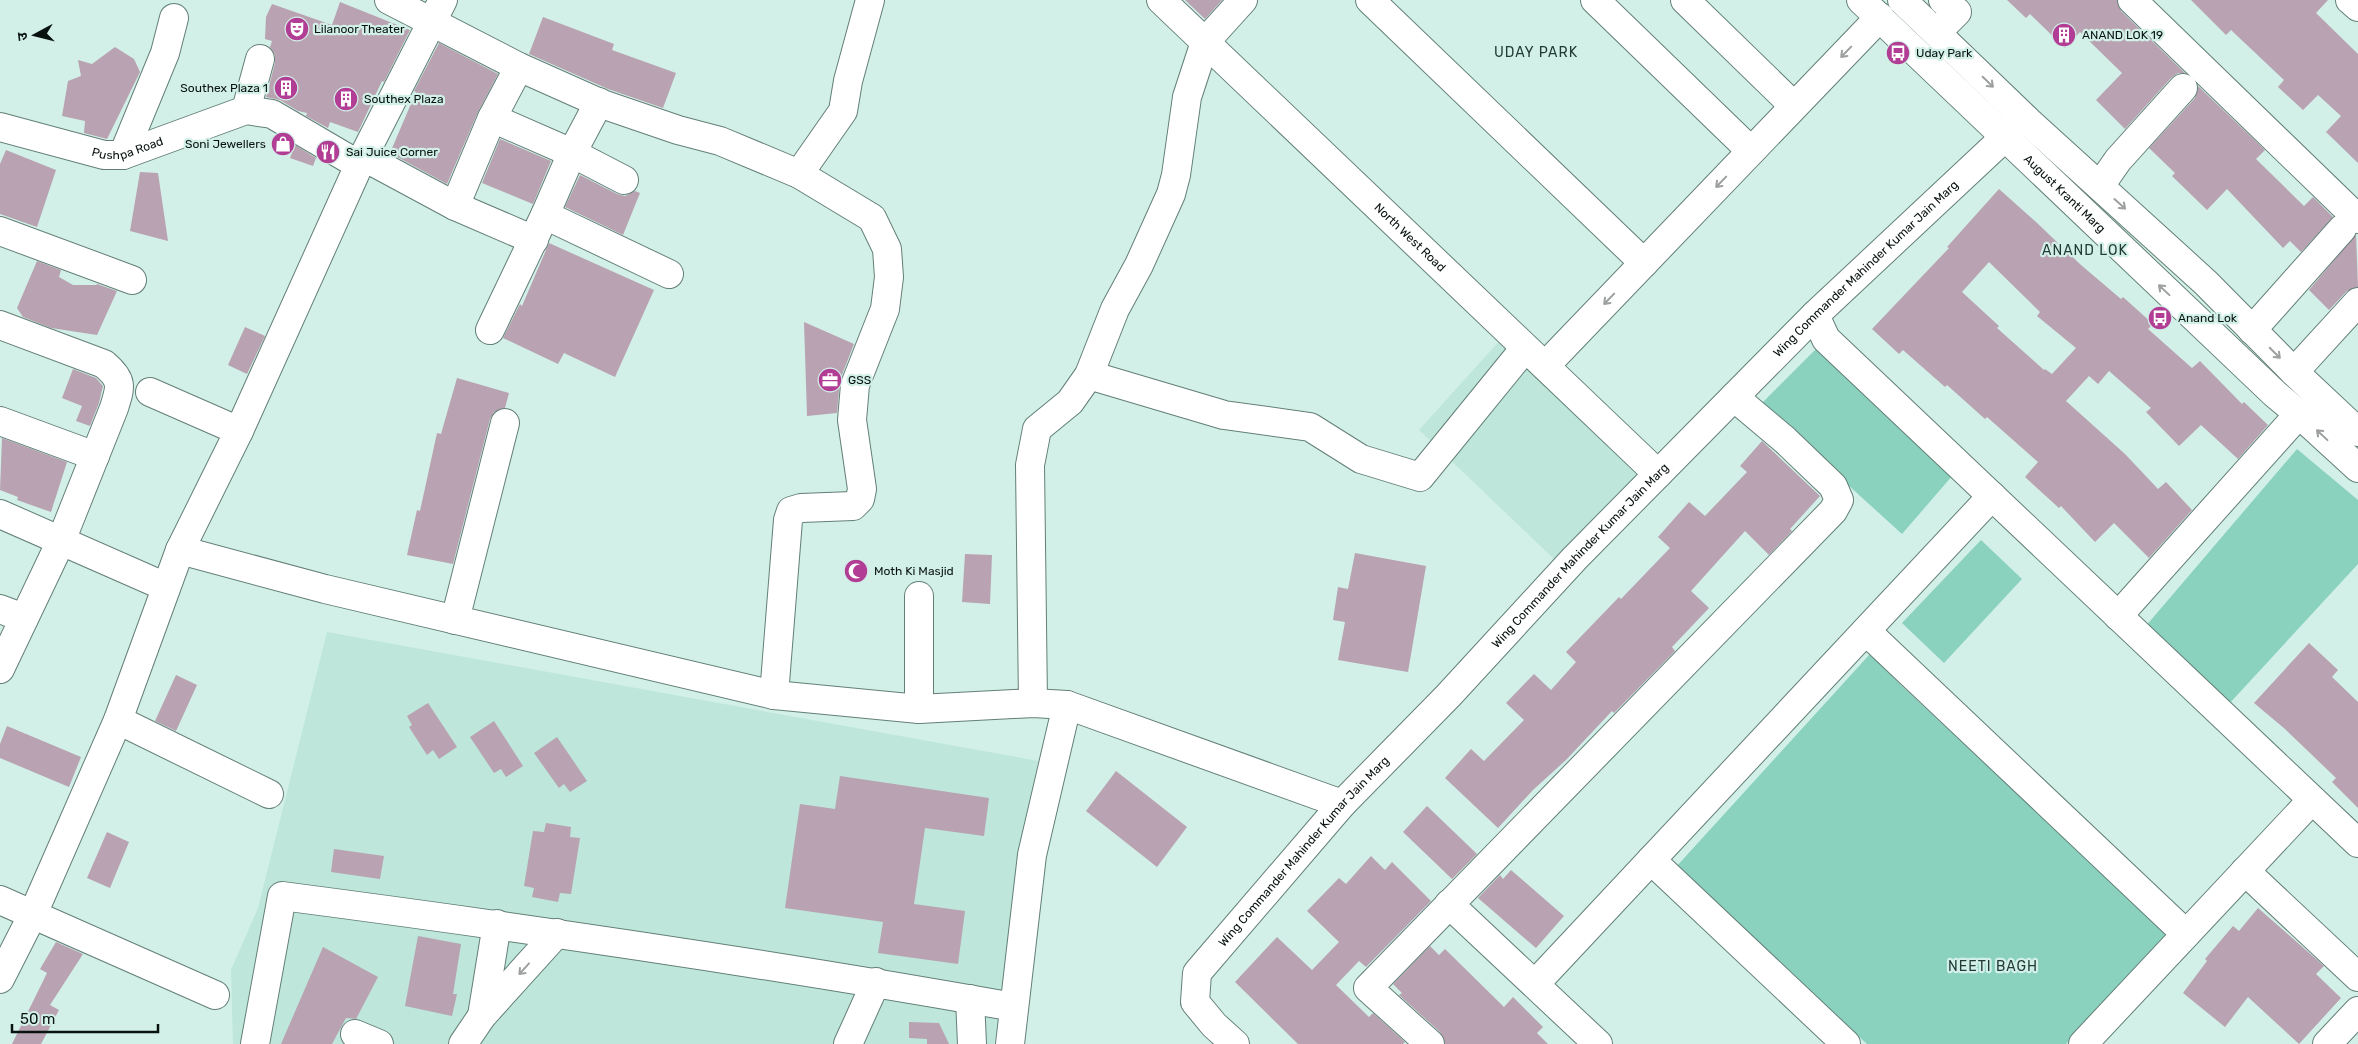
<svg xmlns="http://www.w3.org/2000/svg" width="2358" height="1044" viewBox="0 0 2358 1044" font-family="Rubik,'Noto Sans Devanagari',sans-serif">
	<rect width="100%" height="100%" fill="#d2f0e7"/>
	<!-- built -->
	<g fill="#bee6da">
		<path d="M 1503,337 L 1643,473 L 1555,560 L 1419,430 Z"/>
		<path d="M 327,632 L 1038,761 L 994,1044 L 233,1044 L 231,970 L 258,908 Z"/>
	</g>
	<!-- green -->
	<g fill="#8ad1be">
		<path d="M 1820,345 L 1953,475 L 1902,534 L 1760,405 Z"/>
		<path d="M 2297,449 L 2358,500 L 2358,564 L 2228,705 L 2145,627 Z"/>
		<path d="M 1981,540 L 2022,579 L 1944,663 L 1902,623 Z"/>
		<path d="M 1870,654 L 1905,689 L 2167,934 L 2066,1044 L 1867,1044 L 1676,867 Z"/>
	</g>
	<!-- building -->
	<g fill="#b9a2b1" fill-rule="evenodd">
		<path d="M 1185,0 L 1222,0 L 1205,19 Z"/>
		<path d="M 2007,0 L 2117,0 L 2121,11 L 2185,73 L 2178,73 L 2171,78 L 2125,129 L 2096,100 L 2122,73 L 2080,32 L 2065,48 L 2030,14 L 2026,18 Z"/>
		<path d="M 2191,0 L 2328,0 L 2316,13 L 2358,54 L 2358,163 L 2326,132 L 2341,116 L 2318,95 L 2303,110 L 2278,87 L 2284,80 L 2231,30 L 2226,35 Z"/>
		<path d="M 340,2 L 410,30 L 384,82 L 382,81 L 358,132 L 330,122 L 328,128 L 306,116 L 307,113 L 298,111 L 280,100 L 266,97 L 275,63 L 275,55 L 270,47 L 272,41 L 265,39 L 266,17 L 272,4 L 332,25 Z"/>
		<path d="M 543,17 L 614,44 L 612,50 L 676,73 L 663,108 L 608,89 L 529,54 Z"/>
		<path d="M 439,43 L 498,74 L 478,112 L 447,184 L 390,153 L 416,92 L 414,91 Z"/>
		<path d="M 115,47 L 134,59 L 140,72 L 107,139 L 84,133 L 85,121 L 62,116 L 68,81 L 81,76 L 78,60 L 92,64 Z"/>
		<path d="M 2198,86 L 2265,150 L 2256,159 L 2304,206 L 2313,197 L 2333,217 L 2301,252 L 2290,241 L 2283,248 L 2227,189 L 2207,210 L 2172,176 L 2175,173 L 2149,148 L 2195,98 Z"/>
		<path d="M 500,139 L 551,161 L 533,204 L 482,183 Z"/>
		<path d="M 295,145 L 316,158 L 313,166 L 290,158 Z"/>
		<path d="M 6,150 L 56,170 L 37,227 L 0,214 L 0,164 Z"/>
		<path d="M 140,172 L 158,173 L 168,241 L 130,231 Z"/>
		<path d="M 580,175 L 617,194 L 625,196 L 635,191 L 640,193 L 623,235 L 565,207 Z"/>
		<path d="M 1999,189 L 2036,222 L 2081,265 L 2121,299 L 2123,297 L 2153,324 L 2148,329 L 2192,368 L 2200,361 L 2242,404 L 2244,402 L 2268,425 L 2238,459 L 2201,425 L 2179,446 L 2146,412 L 2151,408 L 2109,371 L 2098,384 L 2089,376 L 2066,401 L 2125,454 L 2158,489 L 2166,482 L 2192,510 L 2149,558 L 2114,523 L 2095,542 L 2061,506 L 2059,508 L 2025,477 L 2038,462 L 1987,417 L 1985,419 L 1947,385 L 1945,387 L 1903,350 L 1899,354 L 1872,329 L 1949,248 L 1947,247 ZM 1989,262 L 2040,312 L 2037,316 L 2076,348 L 2052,374 L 2045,369 L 2044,370 L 1997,328 L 1999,326 L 1962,292 Z"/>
		<path d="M 2356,234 L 2358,287 L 2347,291 L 2329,310 L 2309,290 Z"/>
		<path d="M 549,243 L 654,290 L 615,377 L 564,353 L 558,364 L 503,338 L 520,304 L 522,306 Z"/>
		<path d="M 37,261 L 61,270 L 59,277 L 73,285 L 96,285 L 97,284 L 117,291 L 97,335 L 51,328 L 23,317 L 17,308 Z"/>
		<path d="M 804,322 L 854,344 L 840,380 L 837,413 L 807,416 Z"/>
		<path d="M 245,327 L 265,336 L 247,374 L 228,365 Z"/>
		<path d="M 73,369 L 96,378 L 103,386 L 99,403 L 90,426 L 76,421 L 82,406 L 62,398 Z"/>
		<path d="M 457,378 L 509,393 L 505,408 L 494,412 L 490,419 L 453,564 L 407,555 L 417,510 L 420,511 L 437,433 L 441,434 Z"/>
		<path d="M 2,438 L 67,462 L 51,512 L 17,500 L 18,497 L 0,490 Z"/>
		<path d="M 1762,441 L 1820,496 L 1790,529 L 1792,531 L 1769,555 L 1745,531 L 1691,591 L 1709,608 L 1672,647 L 1675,651 L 1614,713 L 1612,711 L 1566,760 L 1533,790 L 1498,828 L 1445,778 L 1471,749 L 1484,761 L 1524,720 L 1506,703 L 1534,674 L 1551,690 L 1576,662 L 1566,652 L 1619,597 L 1621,599 L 1670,548 L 1658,537 L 1689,502 L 1705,516 L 1747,472 L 1740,466 Z"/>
		<path d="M 1355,553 L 1426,566 L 1408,672 L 1338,660 L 1345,622 L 1333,620 L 1338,587 L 1348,589 Z"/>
		<path d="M 965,554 L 992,555 L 990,604 L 962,602 Z"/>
		<path d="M 2309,643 L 2338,670 L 2332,677 L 2358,702 L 2358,808 L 2332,782 L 2336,778 L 2285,729 L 2254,703 Z"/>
		<path d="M 176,675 L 197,685 L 176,731 L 155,721 Z"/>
		<path d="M 428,703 L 457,747 L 439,759 L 433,750 L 427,755 L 409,727 L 412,725 L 407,716 Z"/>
		<path d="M 494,721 L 523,766 L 506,777 L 501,769 L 494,773 L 470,737 Z"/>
		<path d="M 7,726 L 81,757 L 69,787 L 0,758 L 0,744 Z"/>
		<path d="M 557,737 L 587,781 L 570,792 L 564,784 L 559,788 L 534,753 Z"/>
		<path d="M 1116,771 L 1187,827 L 1157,867 L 1086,811 Z"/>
		<path d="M 840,776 L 989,798 L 984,836 L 925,828 L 914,904 L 965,911 L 958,964 L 878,953 L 883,922 L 785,908 L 800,804 L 835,809 Z"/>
		<path d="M 1427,806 L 1477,854 L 1452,879 L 1403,832 Z"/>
		<path d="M 546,823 L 571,827 L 570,837 L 580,838 L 571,894 L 560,893 L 558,902 L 532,897 L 534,888 L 524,886 L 533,831 L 544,832 Z"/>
		<path d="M 107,832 L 129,842 L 110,888 L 87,878 Z"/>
		<path d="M 334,849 L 384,856 L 380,879 L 331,872 Z"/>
		<path d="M 1371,856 L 1385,870 L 1392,862 L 1431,901 L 1366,967 L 1359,961 L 1336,985 L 1369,1017 L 1373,1013 L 1405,1042 L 1403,1044 L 1298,1044 L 1235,982 L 1277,937 L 1312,970 L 1339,942 L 1307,911 L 1339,878 L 1346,884 Z"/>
		<path d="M 1511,870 L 1564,916 L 1536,948 L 1478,898 L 1500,875 L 1503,879 Z"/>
		<path d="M 2258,908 L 2324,966 L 2316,974 L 2341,998 L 2299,1044 L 2248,997 L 2225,1027 L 2183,993 L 2207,961 L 2205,959 L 2233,926 L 2239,931 Z"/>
		<path d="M 418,936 L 461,944 L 453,994 L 457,994 L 452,1016 L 405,1006 Z"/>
		<path d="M 56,942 L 83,954 L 50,1005 L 59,1010 L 41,1044 L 12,1044 L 47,973 L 40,969 Z"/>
		<path d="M 1430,946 L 1439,955 L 1445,949 L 1504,1007 L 1513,997 L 1543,1027 L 1537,1033 L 1548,1044 L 1445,1044 L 1440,1032 L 1399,995 L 1402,993 L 1393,984 Z"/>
		<path d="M 323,947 L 378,977 L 356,1019 L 346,1018 L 332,1044 L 281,1044 Z"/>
		<path d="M 909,1022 L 939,1023 L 949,1044 L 927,1044 L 927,1039 L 909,1038 Z"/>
	</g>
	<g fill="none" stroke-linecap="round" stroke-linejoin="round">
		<!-- minor casing -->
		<g stroke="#637f77" stroke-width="30">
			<g id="minor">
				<path d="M 389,0 L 519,67 L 602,104 L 678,130 L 720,141 L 799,174 L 872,218 L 887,249 L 889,277 L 885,309 L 855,385 L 852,420 L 862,489 L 860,499 L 853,506 L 801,508 L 791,511 L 788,520 L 774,695"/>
				<path id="s1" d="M 1161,0 L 1658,474"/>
				<path d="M 1370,0 L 1644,263"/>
				<path d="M 1595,0 L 1751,151"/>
				<path d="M 1685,0 L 1794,106"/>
				<path d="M 2132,0 L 2358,219"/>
				<path d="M 2350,0 L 2358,7"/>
				<path d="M 1937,32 L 1957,12 L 1943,0"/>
				<path d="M 246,110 L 260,59"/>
				<path d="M 492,118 L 572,153 L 624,180"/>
				<path id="s2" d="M 0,127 L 104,155 L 123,155 L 246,110 L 272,114 L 359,165"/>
				<path d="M 123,155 L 165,53 L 174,18"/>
				<path d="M 364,157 L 455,206 L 534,240"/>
				<path d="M 799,174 L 843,111 L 848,81 L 870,0"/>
				<path d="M 2100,186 L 2118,160 L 2183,88"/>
				<path d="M 455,206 L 492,118 L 519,67"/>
				<path d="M 545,215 L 669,274"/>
				<path d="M 0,231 L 132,280"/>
				<path d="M 1815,315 L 1826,339 L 2358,843"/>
				<path d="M 0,325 L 104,364 C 123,380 121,386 114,408 L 61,541 L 0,669"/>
				<path d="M 490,330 L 545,215 L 572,153 L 599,102"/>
				<path d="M 2252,330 L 2342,229"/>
				<path d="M 1545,366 L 1880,17"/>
				<path d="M 2294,372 L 2358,302"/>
				<path d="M 1089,375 L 1224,415 L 1310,427 L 1361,459 L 1420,477 L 1525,348"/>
				<path d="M 150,392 L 239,431"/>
				<path d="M 0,421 L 95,456"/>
				<path d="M 0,514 L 166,587"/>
				<path d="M 180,550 L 325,589 L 774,695 L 919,709 L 1033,703 L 1067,705 L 1342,804"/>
				<path d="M 0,609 L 24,618"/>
				<path d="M 2118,616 L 2299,414"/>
				<path d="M 455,620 L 505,423"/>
				<path d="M 1866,631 L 2186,934"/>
				<path d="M 1033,703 L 1030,465 L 1037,429 L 1070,402 L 1089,375 L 1115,309 L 1139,265 L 1171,194 L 1176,175 L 1187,97 L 1205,42 L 1243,0"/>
				<path d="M 919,709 L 919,596"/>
				<path d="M 118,720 L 269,794"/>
				<path d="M 1651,860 L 1846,1044"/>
				<path d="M 2245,871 L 2358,977"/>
				<path d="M 0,900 L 215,995"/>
				<path d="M 1449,904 L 1598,1044"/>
				<path d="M 0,979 L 33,914 L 118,720 L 180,550 L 239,431 L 359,165 L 443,0"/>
				<path d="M 1535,984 L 1992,496"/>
				<path d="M 970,999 L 972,1044"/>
				<path d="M 482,1016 L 497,924"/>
				<path d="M 355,1034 L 379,1044"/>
				<path d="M 255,1044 L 282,896 C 527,928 771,964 1014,1007"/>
				<path d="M 463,1044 L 482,1016 L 557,933"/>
				<path d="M 848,1044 L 876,982"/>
				<path d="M 1010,1044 L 1032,855 L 1067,705"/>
				<path id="s3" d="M 1235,1044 L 1214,1025 L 1195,1002 L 1197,973 L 1342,804 L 1448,696 L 1575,558 L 1815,315 L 2004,138 L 2021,119"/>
				<path d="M 1430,1044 L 1368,988 L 1833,511 L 1839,500 L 1833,486 L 1785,440 L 1734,397"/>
				<path d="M 2083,1044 L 2312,800"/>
				<path d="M 2327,1044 L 2358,1011"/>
			</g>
		</g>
		<!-- major casing -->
		<g stroke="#637f77" stroke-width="30">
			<g id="major">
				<path id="s4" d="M 1861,0 L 2275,394 L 2299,414 L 2358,468"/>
				<path d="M 1902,0 L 2029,122 L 2206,283 L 2294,372 L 2358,432"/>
			</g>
		</g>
		<!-- minor -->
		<use href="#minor" stroke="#fff" stroke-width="28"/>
		<!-- major -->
		<use href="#major" stroke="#fff" stroke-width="28"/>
	</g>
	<!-- one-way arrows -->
	<defs><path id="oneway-shaft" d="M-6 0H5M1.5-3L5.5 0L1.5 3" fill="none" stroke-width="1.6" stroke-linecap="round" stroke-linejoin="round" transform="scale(1.25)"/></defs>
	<g stroke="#9ca09f">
		<use href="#oneway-shaft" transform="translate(1846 52) rotate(134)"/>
		<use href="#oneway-shaft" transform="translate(1988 82) rotate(44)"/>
		<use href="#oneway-shaft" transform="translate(1721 182) rotate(134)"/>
		<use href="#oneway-shaft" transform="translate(2120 204) rotate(42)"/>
		<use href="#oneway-shaft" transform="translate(2164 290) rotate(-137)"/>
		<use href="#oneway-shaft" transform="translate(1609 299) rotate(134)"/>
		<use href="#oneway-shaft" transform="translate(2275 353) rotate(45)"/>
		<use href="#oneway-shaft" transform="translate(2322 435) rotate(-137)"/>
		<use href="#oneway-shaft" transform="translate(524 969) rotate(132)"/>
	</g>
	<!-- icons -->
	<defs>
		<g id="theatre-disc" transform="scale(1.25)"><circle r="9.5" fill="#b23d95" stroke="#d2f0e7"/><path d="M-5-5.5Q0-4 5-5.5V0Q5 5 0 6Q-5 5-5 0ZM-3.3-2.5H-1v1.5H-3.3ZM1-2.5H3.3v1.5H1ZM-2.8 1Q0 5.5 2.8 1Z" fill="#fff"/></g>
		<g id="building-disc" transform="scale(1.25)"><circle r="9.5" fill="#b23d95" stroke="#d2f0e7"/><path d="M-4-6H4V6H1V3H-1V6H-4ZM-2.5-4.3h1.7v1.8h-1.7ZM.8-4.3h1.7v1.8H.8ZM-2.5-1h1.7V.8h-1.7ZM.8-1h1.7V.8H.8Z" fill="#fff"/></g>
		<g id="bus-disc" transform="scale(1.25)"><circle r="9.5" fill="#b23d95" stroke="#d2f0e7"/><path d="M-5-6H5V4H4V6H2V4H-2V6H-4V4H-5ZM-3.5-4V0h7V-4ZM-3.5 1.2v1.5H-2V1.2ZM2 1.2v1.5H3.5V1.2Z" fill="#fff"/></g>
		<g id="shop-disc" transform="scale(1.25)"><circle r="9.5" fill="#b23d95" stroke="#d2f0e7"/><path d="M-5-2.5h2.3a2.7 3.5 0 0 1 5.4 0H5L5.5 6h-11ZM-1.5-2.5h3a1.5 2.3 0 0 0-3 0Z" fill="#fff"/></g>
		<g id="restaurant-disc" transform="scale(1.25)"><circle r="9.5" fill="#b23d95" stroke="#d2f0e7"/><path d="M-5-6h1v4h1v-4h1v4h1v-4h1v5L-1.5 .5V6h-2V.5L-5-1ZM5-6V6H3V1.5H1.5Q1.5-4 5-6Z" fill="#fff"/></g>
		<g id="office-disc" transform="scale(1.25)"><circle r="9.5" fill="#b23d95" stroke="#d2f0e7"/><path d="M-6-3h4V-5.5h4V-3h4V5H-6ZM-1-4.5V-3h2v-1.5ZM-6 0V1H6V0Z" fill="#fff"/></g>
		<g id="mosque-disc" transform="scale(1.25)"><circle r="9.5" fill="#b23d95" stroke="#d2f0e7"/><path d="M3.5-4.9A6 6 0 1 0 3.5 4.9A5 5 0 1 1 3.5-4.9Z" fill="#fff"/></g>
	</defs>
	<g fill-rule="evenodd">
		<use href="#theatre-disc" x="297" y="29"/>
		<use href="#building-disc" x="2064" y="35"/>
		<use href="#bus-disc" x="1898" y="53"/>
		<use href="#building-disc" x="286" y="88"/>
		<use href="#building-disc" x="346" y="99"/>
		<use href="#shop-disc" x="283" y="144"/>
		<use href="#restaurant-disc" x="328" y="152"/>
		<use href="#bus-disc" x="2160" y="318"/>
		<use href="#office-disc" x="830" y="380"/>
		<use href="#mosque-disc" x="856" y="571"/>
	</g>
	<g text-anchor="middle" stroke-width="4.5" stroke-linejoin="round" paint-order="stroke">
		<!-- poi labels -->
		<g font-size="12" fill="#08120f" stroke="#d2f0e7" text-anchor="start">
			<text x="314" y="33">Lilanoor Theater</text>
			<text x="2082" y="39">ANAND LOK 19</text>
			<text x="1916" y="57">Uday Park</text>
			<text x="268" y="92" text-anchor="end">Southex Plaza 1</text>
			<text x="364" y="103">Southex Plaza</text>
			<text x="266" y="148" text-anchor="end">Soni Jewellers</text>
			<text x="346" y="156">Sai Juice Corner</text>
			<text x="2178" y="322">Anand Lok</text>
			<text x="848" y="384">GSS</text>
			<text x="874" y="575">Moth Ki Masjid</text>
		</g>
		<!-- street labels -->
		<g font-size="12" fill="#08120f" stroke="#d2f0e7">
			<text dy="4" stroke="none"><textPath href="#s2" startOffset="132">Pushpa Road</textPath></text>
			<text dy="4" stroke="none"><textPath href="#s4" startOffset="281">August Kranti Marg</textPath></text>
			<text dy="4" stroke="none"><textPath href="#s1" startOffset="344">North West Road</textPath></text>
			<text dy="4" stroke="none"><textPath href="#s3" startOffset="1059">Wing Commander Mahinder Kumar Jain Marg</textPath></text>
			<text dy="4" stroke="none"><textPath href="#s3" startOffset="654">Wing Commander Mahinder Kumar Jain Marg</textPath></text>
			<text dy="4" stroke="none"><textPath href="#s3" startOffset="249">Wing Commander Mahinder Kumar Jain Marg</textPath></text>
		</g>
		<!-- neighbourhood labels -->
		<g font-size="14" letter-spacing="1" fill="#223b35" stroke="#d2f0e7">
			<text x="1536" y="57">UDAY PARK</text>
			<text x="2085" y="255">ANAND LOK</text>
			<text x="1993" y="971">NEETI BAGH</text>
		</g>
	</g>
	<!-- north arrow -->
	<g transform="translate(35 35) rotate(263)" stroke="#d2f0e7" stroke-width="4" paint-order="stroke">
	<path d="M0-4L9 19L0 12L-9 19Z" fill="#08120f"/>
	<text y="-8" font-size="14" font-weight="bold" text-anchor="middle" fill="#08120f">उ</text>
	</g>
	<!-- scale -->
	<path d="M12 1024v8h146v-8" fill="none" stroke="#08120f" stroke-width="2.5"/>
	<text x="20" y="1024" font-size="15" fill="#08120f" stroke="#d2f0e7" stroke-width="4" paint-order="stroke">50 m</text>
</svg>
